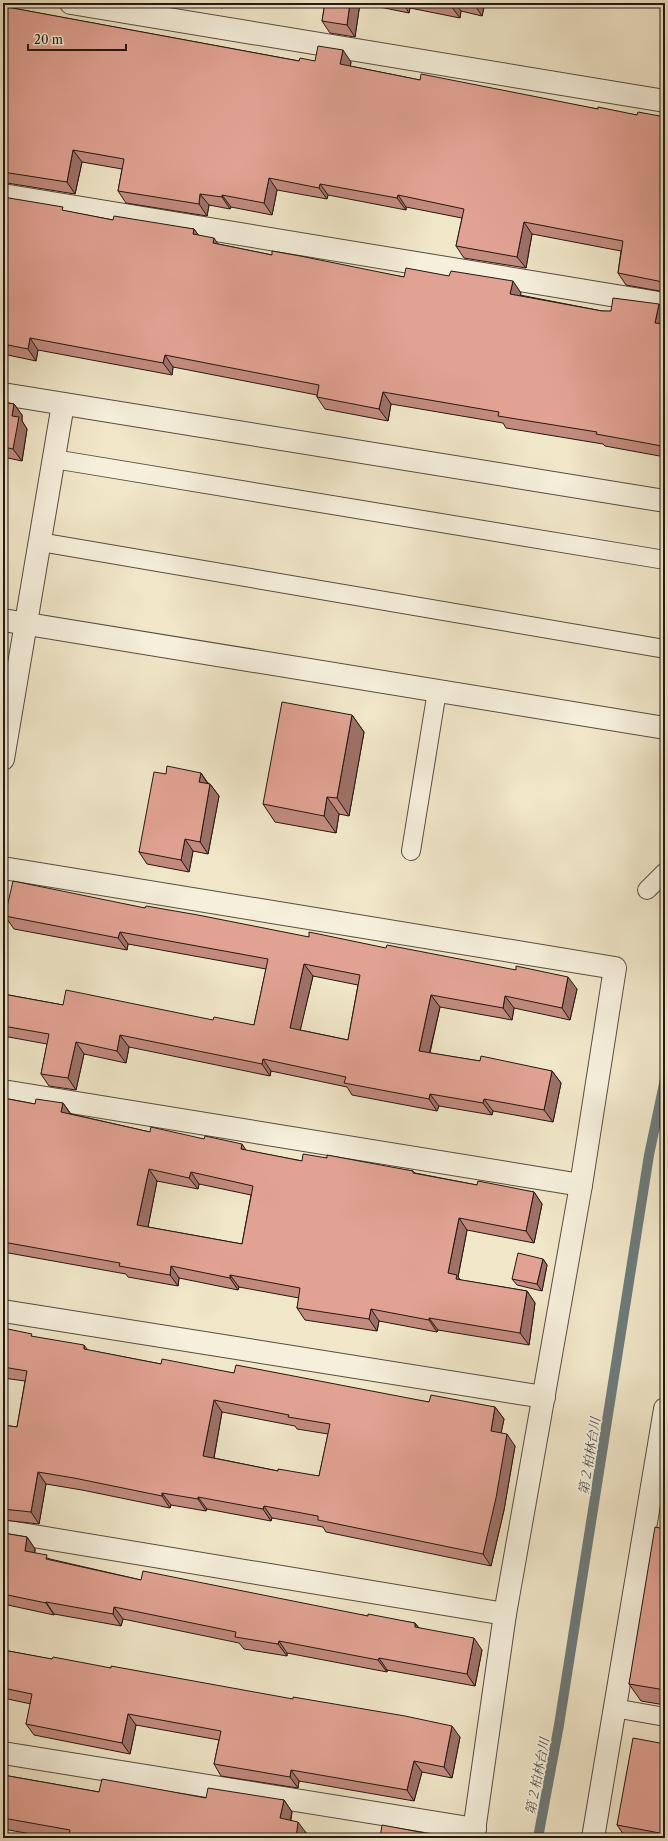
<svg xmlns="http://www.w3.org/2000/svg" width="668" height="1841" viewBox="0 0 668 1841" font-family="'Libre Caslon Text','Noto Serif JP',serif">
	<rect width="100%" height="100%" fill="#f0e6c8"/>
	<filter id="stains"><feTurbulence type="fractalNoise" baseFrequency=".005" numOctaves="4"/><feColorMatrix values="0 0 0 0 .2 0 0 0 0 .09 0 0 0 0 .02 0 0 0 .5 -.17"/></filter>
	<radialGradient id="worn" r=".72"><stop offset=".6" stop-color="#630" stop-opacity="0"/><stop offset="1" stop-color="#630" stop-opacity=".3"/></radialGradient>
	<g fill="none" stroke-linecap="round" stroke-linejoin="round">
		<!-- stream -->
		<path stroke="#6e7b7a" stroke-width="10" d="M 538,1838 L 559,1725 L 649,1155 L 665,1079"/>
		<!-- service casing -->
		<g stroke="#584c40" stroke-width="20">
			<g id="service">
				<path d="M 54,459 L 665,560"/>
				<path d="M 40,542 L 665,649"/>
				<path d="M 411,851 L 437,691"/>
				<path d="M 647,890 L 665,872"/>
				<path d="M 614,1708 L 665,1717"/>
			</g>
		</g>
		<!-- minor casing -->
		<g stroke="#584c40" stroke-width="24">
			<g id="minor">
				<path d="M 71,3 L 665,101"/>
				<path d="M 3,195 L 665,304"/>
				<path d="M 3,394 L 665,501"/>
				<path d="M 3,759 L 63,404"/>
				<path d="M 3,868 L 615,968 L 581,1185 L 505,1614 L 473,1838"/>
				<path d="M 3,1091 L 581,1185"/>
				<path d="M 3,1311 L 544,1397"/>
				<path d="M 3,1531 L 505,1614"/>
				<path d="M 3,1753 L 475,1829"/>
				<path d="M 593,1838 L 665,1409"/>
			</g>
		</g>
		<!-- tertiary casing -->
		<g stroke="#584c40" stroke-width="24">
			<path id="tertiary" d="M 3,620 L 665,728"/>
		</g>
		<!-- service -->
		<use href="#service" stroke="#f5efdb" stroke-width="18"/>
		<!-- minor -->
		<use href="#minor" stroke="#f5efdb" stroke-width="22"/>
		<!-- tertiary -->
		<use href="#tertiary" stroke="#f5efdb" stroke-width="22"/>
	</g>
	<!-- wall -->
	<g fill="#c28b7e" stroke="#251813" fill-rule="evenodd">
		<path d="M 3,3 L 18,3 L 17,9 L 299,61 L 351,62 L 350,66 L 420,80 L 598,109 L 637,115 L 665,117 L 665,292 L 626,285 L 618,273 L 621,251 L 532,234 L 526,268 L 464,258 L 456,246 L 462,218 L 406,207 L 406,210 L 328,195 L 327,199 L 277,190 L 272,215 L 231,207 L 230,209 L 209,205 L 207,216 L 126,203 L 118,191 L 122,169 L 82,162 L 75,194 L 7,183 L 3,177 Z"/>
		<path d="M 196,3 L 224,3 L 223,8 Z"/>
		<path d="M 325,3 L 485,3 L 482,16 L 461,11 L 460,18 L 410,8 L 409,13 L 360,3 L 355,37 L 330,33 L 322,21 Z"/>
		<path d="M 3,197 L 65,211 L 113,220 L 194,229 L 198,235 L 218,244 L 272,255 L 404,277 L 521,293 L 520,295 L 602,311 L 665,313 L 665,457 L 605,446 L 603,444 L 506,428 L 503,423 L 391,404 L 388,421 L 325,409 L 317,397 L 317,395 L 173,367 L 172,375 L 38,350 L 36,361 L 3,354 Z"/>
		<path d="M 3,402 L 14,404 L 22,415 L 22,421 L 27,429 L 22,461 L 3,457 Z"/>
		<path d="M 352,715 L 364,732 L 349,816 L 339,814 L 336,833 L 275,822 L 263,804 Z"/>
		<path d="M 201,773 L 208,783 L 210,784 L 219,796 L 208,854 L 193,851 L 189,872 L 147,864 L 139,852 L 166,774 Z"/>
		<path d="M 145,908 L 577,989 L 570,1020 L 514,1008 L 512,1020 L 440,1007 L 430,1053 L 480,1061 L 552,1071 L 561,1083 L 553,1122 L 493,1111 L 492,1115 L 439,1106 L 437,1111 L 352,1095 L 347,1087 L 271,1071 L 270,1076 L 129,1047 L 126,1063 L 84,1054 L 76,1090 L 49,1086 L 41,1074 L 47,1044 L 3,1036 L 3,994 L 63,1005 L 254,1025 L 266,969 L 128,944 L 127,950 L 14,929 L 5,916 ZM 313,976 L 358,985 L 348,1040 L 300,1030 Z"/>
		<path d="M 3,1098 L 35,1104 L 63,1103 L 71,1114 L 150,1132 L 302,1161 L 327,1158 L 413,1171 L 415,1173 L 477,1185 L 534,1192 L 542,1204 L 534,1243 L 467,1230 L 458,1277 L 460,1280 L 527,1291 L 535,1303 L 529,1345 L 438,1330 L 437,1332 L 379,1321 L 377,1331 L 305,1320 L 297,1308 L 299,1298 L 239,1287 L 238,1290 L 179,1278 L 178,1286 L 128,1277 L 126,1274 L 3,1252 ZM 157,1181 L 198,1189 L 199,1184 L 251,1195 L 242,1244 L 148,1227 Z"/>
		<path d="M 543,1259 L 547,1265 L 542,1291 L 517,1285 L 512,1279 Z"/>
		<path d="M 3,1328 L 34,1337 L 88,1350 L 161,1364 L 234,1373 L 429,1402 L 495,1407 L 504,1419 L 501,1433 L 515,1446 L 504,1510 L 491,1566 L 326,1532 L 323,1527 L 272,1518 L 271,1521 L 207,1509 L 206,1511 L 171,1505 L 170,1508 L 82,1490 L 46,1484 L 39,1524 L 3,1520 L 3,1425 L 17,1427 L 25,1381 L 3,1378 ZM 222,1412 L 295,1426 L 297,1429 L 328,1434 L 319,1476 L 278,1471 L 214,1458 Z"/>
		<path d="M 665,1529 L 665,1705 L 641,1701 L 629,1684 Z"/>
		<path d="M 3,1533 L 27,1537 L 35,1549 L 35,1553 L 50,1559 L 141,1580 L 368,1616 L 415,1623 L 419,1628 L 482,1650 L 475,1686 L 387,1670 L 387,1672 L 287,1653 L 287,1656 L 244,1649 L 239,1643 L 123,1619 L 121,1626 L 54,1614 L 54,1615 L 3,1604 Z"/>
		<path d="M 3,1650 L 460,1737 L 452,1778 L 422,1772 L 414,1801 L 299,1781 L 298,1788 L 221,1776 L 214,1764 L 219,1740 L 136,1725 L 130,1754 L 34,1735 L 26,1724 L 31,1704 L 3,1698 Z"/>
		<path d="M 665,1744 L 665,1838 L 626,1838 L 617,1825 Z"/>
		<path d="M 3,1775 L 99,1792 L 206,1798 L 284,1800 L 292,1812 L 291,1820 L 307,1834 L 306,1838 L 54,1838 L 3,1829 Z"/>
	</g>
	<!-- shaded-wall -->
	<g fill="#9e7167" stroke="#251813">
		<path d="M 8,3 L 18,3 L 15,19 L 7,7 Z"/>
		<path d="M 220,3 L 224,3 L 223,8 Z"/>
		<path d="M 350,3 L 360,3 L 355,37 L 347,25 Z"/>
		<path d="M 403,3 L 407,3 L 410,8 L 409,13 Z"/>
		<path d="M 452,3 L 455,3 L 461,11 L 460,18 L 451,6 Z"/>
		<path d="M 474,3 L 485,3 L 482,16 L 474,4 Z"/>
		<path d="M 343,50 L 351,62 L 349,76 L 340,64 Z"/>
		<path d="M 73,150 L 82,162 L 75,194 L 67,182 Z"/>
		<path d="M 269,178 L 277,190 L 272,215 L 264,203 Z"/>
		<path d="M 320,184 L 328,195 L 327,199 L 319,188 Z"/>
		<path d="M 200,194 L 209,205 L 207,216 L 199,204 Z"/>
		<path d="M 222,195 L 231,207 L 230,209 L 222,197 Z"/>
		<path d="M 398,195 L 406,207 L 406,210 L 397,198 Z"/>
		<path d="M 524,222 L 532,234 L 526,268 L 517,257 Z"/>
		<path d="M 194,229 L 202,240 L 193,234 Z"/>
		<path d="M 214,238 L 222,250 L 213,243 Z"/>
		<path d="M 665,273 L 665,284 L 663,282 Z"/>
		<path d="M 513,281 L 521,293 L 518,305 L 510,294 Z"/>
		<path d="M 659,304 L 665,313 L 665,327 L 655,323 Z"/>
		<path d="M 30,338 L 38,350 L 36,361 L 28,349 Z"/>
		<path d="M 165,355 L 173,367 L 172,375 L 163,363 Z"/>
		<path d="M 383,392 L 391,404 L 388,421 L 379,409 Z"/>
		<path d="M 14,404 L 22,415 L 22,421 L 27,429 L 22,461 L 13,449 L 12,416 Z"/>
		<path d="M 665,430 L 665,450 L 662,446 Z"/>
		<path d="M 352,715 L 364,732 L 349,816 L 337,798 Z"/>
		<path d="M 201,773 L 209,786 L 199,782 Z"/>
		<path d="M 210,784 L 219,796 L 208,854 L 200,842 Z"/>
		<path d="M 327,797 L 339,814 L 336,833 L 324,816 Z"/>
		<path d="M 185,839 L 193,851 L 189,872 L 181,860 Z"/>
		<path d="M 120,932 L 128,944 L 127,950 L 118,938 Z"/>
		<path d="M 304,964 L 313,976 L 298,1040 L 290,1028 Z"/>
		<path d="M 568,977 L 577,989 L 570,1020 L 562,1008 Z"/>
		<path d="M 431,995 L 440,1007 L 427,1063 L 419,1051 Z"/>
		<path d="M 505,996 L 514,1008 L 512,1020 L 503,1008 Z"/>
		<path d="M 120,1035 L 129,1047 L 126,1063 L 117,1051 Z"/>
		<path d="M 76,1042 L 84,1054 L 76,1090 L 68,1078 Z"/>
		<path d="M 263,1059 L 271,1071 L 270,1076 L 262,1064 Z"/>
		<path d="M 552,1071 L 561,1083 L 553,1122 L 544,1110 Z"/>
		<path d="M 430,1094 L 439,1106 L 437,1111 L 429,1099 Z"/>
		<path d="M 484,1099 L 493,1111 L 492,1115 L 483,1103 Z"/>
		<path d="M 63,1103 L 71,1115 L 61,1112 Z"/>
		<path d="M 242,1144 L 250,1156 L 241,1149 Z"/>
		<path d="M 149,1169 L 157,1181 L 146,1237 L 137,1225 Z"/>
		<path d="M 191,1172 L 199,1184 L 198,1189 L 189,1178 Z"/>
		<path d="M 534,1192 L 542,1204 L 534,1243 L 526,1231 Z"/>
		<path d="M 459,1218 L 467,1230 L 458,1277 L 465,1286 L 448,1273 Z"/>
		<path d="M 543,1259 L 547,1265 L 542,1291 L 537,1284 Z"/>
		<path d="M 171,1266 L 179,1278 L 178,1286 L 170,1275 Z"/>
		<path d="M 230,1275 L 239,1287 L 238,1290 L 230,1278 Z"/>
		<path d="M 527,1291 L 535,1303 L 529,1345 L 520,1333 Z"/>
		<path d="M 371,1309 L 379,1321 L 377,1331 L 369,1319 Z"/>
		<path d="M 429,1318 L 438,1330 L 437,1332 L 429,1320 Z"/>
		<path d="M 84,1345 L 93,1357 L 84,1349 Z"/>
		<path d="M 214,1400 L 222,1412 L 212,1468 L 203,1456 Z"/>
		<path d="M 495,1407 L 504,1419 L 499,1443 L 491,1431 Z"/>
		<path d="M 507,1434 L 515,1446 L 504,1510 L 491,1566 L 483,1554 Z"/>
		<path d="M 38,1472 L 46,1484 L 39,1524 L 31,1512 Z"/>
		<path d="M 162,1493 L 171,1505 L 170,1508 L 162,1496 Z"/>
		<path d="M 198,1497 L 207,1509 L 206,1511 L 198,1499 Z"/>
		<path d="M 264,1506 L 272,1518 L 271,1521 L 263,1509 Z"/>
		<path d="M 27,1537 L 35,1549 L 33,1563 L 25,1551 Z"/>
		<path d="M 46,1602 L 54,1614 L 54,1615 L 46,1603 Z"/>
		<path d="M 114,1607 L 123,1619 L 121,1626 L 113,1614 Z"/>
		<path d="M 415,1623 L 424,1635 L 415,1627 Z"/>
		<path d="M 474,1638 L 482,1650 L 475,1686 L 467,1674 Z"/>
		<path d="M 279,1641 L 287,1653 L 287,1656 L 278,1644 Z"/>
		<path d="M 379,1658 L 387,1670 L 387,1672 L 378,1660 Z"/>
		<path d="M 128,1714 L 136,1725 L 130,1754 L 122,1743 Z"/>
		<path d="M 452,1726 L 460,1737 L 452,1778 L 444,1767 Z"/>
		<path d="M 414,1761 L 422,1772 L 414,1801 L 407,1790 Z"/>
		<path d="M 291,1770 L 299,1781 L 298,1788 L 290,1777 Z"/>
		<path d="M 284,1800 L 292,1812 L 288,1831 L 280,1818 Z"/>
		<path d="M 298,1822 L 307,1834 L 306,1838 L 295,1838 Z"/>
		<path d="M 425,1833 L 429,1838 L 424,1838 Z"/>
	</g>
	<!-- building -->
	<g fill="#e1a293" stroke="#251813" fill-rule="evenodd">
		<path d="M 3,3 L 8,3 L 7,7 L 299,61 L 300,58 L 315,61 L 318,46 L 343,50 L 340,64 L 420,80 L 421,74 L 598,109 L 598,107 L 637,115 L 638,112 L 665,117 L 665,273 L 663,282 L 618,273 L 623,241 L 524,222 L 517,257 L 456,246 L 464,209 L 398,195 L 397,198 L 320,184 L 319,188 L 269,178 L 264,203 L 222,195 L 222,197 L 200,194 L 199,204 L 118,191 L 124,159 L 73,150 L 67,182 L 3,172 L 3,145 L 5,134 L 3,133 Z"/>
		<path d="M 325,3 L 350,3 L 347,25 L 322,21 Z"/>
		<path d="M 435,3 L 452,3 L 451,6 Z"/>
		<path d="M 3,197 L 63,207 L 62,210 L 113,220 L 114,216 L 194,229 L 193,234 L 214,238 L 213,243 L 272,255 L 272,251 L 300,256 L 404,277 L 406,268 L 449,276 L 451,271 L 513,281 L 510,294 L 602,311 L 611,311 L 613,298 L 659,304 L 655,323 L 665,324 L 665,430 L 662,446 L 596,434 L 597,432 L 498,416 L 499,412 L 383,392 L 379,409 L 317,397 L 319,385 L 165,355 L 163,363 L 30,338 L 28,349 L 3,344 Z"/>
		<path d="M 3,402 L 14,404 L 12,416 L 19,417 L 13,449 L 3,447 Z"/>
		<path d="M 282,702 L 352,715 L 337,798 L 327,797 L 324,816 L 263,804 Z"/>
		<path d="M 167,766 L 201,773 L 199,782 L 210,784 L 200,842 L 185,839 L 181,860 L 139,852 L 154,772 L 166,774 Z"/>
		<path d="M 13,881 L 145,908 L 146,906 L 198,915 L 309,937 L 309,932 L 386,948 L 387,945 L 516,970 L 516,966 L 568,977 L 562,1008 L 505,996 L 503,1008 L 431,995 L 419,1051 L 480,1061 L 481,1056 L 552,1071 L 544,1110 L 484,1099 L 483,1103 L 430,1094 L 429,1099 L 344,1083 L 346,1077 L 263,1059 L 262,1064 L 120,1035 L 117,1051 L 76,1042 L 68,1078 L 41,1074 L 49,1034 L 3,1026 L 3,994 L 63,1005 L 66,990 L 213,1020 L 214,1017 L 254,1025 L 268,959 L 120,932 L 118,938 L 5,916 ZM 304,964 L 360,975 L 348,1040 L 290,1028 Z"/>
		<path d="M 3,1098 L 35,1104 L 36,1099 L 63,1103 L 61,1112 L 150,1132 L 151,1127 L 204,1139 L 205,1136 L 242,1144 L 241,1149 L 302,1161 L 303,1154 L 327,1158 L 327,1155 L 413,1171 L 413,1173 L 477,1185 L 478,1181 L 534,1192 L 526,1231 L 459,1218 L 448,1273 L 457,1275 L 456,1279 L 527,1291 L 520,1333 L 429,1318 L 429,1320 L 371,1309 L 369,1319 L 297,1308 L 300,1288 L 230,1275 L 230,1278 L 171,1266 L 170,1275 L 119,1266 L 120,1263 L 3,1242 ZM 149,1169 L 189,1178 L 191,1172 L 253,1186 L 242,1244 L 137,1225 Z"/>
		<path d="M 518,1253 L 543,1259 L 537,1284 L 512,1279 Z"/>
		<path d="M 3,1328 L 32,1334 L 31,1336 L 84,1345 L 84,1349 L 161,1364 L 162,1359 L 234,1373 L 236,1365 L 429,1402 L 431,1395 L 495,1407 L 491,1431 L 507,1434 L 496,1498 L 483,1554 L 318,1520 L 318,1516 L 264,1506 L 263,1509 L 198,1497 L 198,1499 L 162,1493 L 162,1496 L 74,1478 L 38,1472 L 31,1512 L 3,1509 L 3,1425 L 17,1427 L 27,1371 L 3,1367 ZM 214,1400 L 289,1415 L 288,1417 L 330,1424 L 319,1476 L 278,1469 L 278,1471 L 203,1456 Z"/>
		<path d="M 655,1527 L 665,1529 L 665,1690 L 629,1684 Z"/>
		<path d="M 3,1533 L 27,1537 L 25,1551 L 47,1555 L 46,1559 L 141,1580 L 143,1571 L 368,1616 L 368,1614 L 415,1623 L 415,1627 L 474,1638 L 467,1674 L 379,1658 L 378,1660 L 279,1641 L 278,1644 L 235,1637 L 236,1632 L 114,1607 L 113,1614 L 46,1602 L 46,1603 L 3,1594 Z"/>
		<path d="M 3,1650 L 52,1659 L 53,1657 L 111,1668 L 111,1666 L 293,1699 L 293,1697 L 405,1716 L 452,1726 L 444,1767 L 414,1761 L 407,1790 L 291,1770 L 290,1777 L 214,1764 L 221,1731 L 128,1714 L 122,1743 L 26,1724 L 32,1694 L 3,1688 Z"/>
		<path d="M 633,1738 L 665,1744 L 665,1834 L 617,1825 Z"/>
		<path d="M 3,1775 L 99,1792 L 102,1779 L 206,1798 L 208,1788 L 284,1800 L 280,1818 L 298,1822 L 296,1838 L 69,1838 L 70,1830 L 3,1818 Z"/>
		<path d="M 382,1825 L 425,1833 L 424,1838 L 380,1838 Z"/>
	</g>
	<g text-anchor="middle" stroke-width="3.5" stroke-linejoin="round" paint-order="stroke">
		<!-- water labels -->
		<g font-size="13" font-style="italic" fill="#4f524f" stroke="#f5efdb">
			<text transform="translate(589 1456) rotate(-81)" y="5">第２柏林台川</text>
			<text transform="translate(537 1776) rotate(-79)" y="5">第２柏林台川</text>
		</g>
	</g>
	<!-- margin -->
	<rect width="668" height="1841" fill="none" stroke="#f0e6c8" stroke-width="16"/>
	<rect x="4" y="4" width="660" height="1833" fill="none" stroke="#251813" stroke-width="2"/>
	<rect x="8" y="8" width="652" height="1825" fill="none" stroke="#251813"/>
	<!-- scale -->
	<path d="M28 44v6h98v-6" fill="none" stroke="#251813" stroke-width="2"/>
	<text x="34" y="44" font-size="12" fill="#251813" stroke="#f5efdb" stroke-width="3" paint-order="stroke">20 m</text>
	<rect width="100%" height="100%" filter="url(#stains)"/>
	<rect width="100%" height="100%" fill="url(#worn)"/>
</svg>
